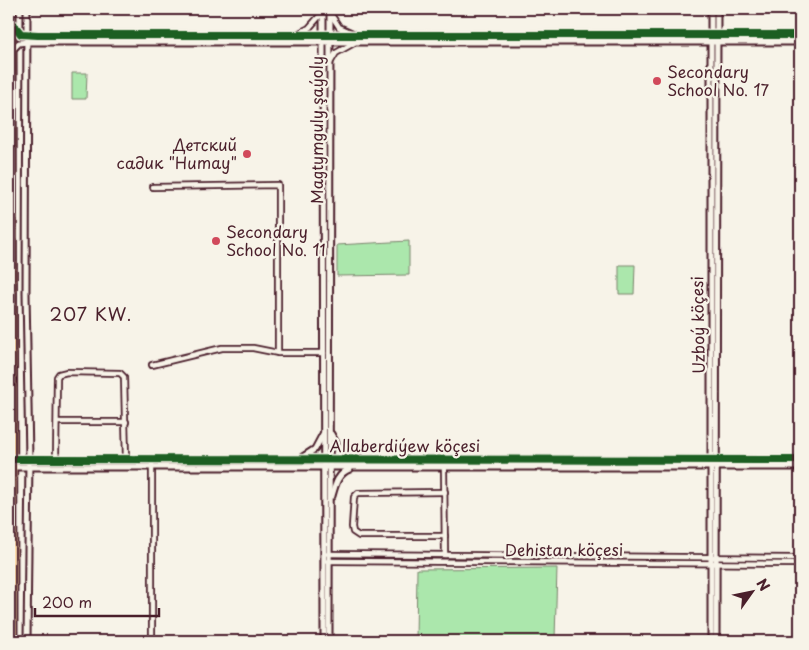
<svg xmlns="http://www.w3.org/2000/svg" width="809" height="650" viewBox="0 0 809 650" font-family="'Playpen Sans',sans-serif">
	<rect width="100%" height="100%" fill="#f7f3e8"/>
	<filter id="ink" filterUnits="userSpaceOnUse"><feTurbulence type="fractalNoise" baseFrequency=".02" numOctaves="2"/><feDisplacementMap in="SourceGraphic" scale="10" xChannelSelector="R" yChannelSelector="G"/><feConvolveMatrix kernelMatrix="1 2 1 2 8 2 1 2 1" color-interpolation-filters="sRGB"/></filter>
	<g filter="url(#ink)">
		<!-- green -->
		<g fill="#abe7ac" stroke="#7a836c">
			<path d="M 72,73 L 87,73 L 86,99 L 72,99 Z"/>
			<path d="M 409,241 L 409,275 L 337,276 L 337,245 Z"/>
			<path d="M 619,265 L 635,265 L 634,294 L 619,294 Z"/>
			<path d="M 557,568 L 555,639 L 540,638 L 540,641 L 416,641 L 417,569 Z"/>
		</g>
		<g fill="none" stroke-linecap="round" stroke-linejoin="round">
			<!-- minor casing -->
			<g stroke="#4a1f2b" stroke-width="8">
				<g id="minor">
					<path d="M 330,13 L 339,27 L 355,34"/>
					<path d="M 297,34 L 309,28 L 323,12"/>
					<path d="M 330,63 L 336,53 L 354,43"/>
					<path d="M 153,187 L 278,185 L 278,353"/>
					<path d="M 152,365 L 222,348 L 253,348 L 278,353 L 324,353"/>
					<path d="M 57,422 L 126,422"/>
					<path d="M 56,459 L 57,377 L 59,374 L 67,372 L 120,373 L 124,377 L 126,459"/>
					<path d="M 152,459 L 152,641"/>
					<path d="M 444,467 L 445,555"/>
					<path d="M 445,492 L 358,493 L 354,497 L 352,527 L 353,532 L 359,536 L 445,536"/>
					<path d="M 328,554 L 800,558"/>
					<path d="M 328,561 L 800,564"/>
				</g>
			</g>
			<!-- tertiary casing -->
			<g stroke="#4a1f2b" stroke-width="9">
				<g id="tertiary">
					<path d="M 323,9 L 324,641"/>
					<path d="M 13,24 L 21,34 L 38,35 L 800,35"/>
					<path d="M 13,49 L 19,43 L 28,42 L 800,42"/>
					<path d="M 331,434 L 338,447 L 362,458"/>
					<path d="M 301,458 L 315,449 L 323,434"/>
					<path d="M 9,459 L 800,460"/>
					<path d="M 9,467 L 800,467"/>
					<path d="M 332,496 C 335,485 338,473 350,469"/>
					<path d="M 27,641 L 29,459 L 26,293 L 27,9"/>
					<path d="M 329,641 L 330,9"/>
					<path d="M 711,641 L 711,9"/>
					<path d="M 716,641 L 717,9"/>
				</g>
			</g>
			<!-- trunk casing -->
			<g stroke="#4a1f2b" stroke-width="11">
				<path id="trunk" d="M 12,9 L 13,641"/>
			</g>
			<!-- minor -->
			<use href="#minor" stroke="#f7f3e8" stroke-width="4.5"/>
			<!-- tertiary -->
			<use href="#tertiary" stroke="#f7f3e8" stroke-width="5"/>
			<!-- trunk -->
			<use href="#trunk" stroke="#fddcac" stroke-width="7"/>
			<!-- cycleway casing -->
			<g stroke="#f7f3e8" stroke-width="11">
				<g id="cycleway">
					<path d="M 13,24 L 21,34 L 38,35 L 800,35"/>
					<path d="M 9,459 L 800,460"/>
				</g>
			</g>
			<!-- cycleway -->
			<use href="#cycleway" stroke="#1b5e20" stroke-width="8"/>
		</g>
	</g>
	<!-- markers -->
	<g fill="#d1495b" stroke="#f7f3e8" stroke-width="2">
		<circle cx="657" cy="81" r="5"/>
		<circle cx="247" cy="154" r="5"/>
		<circle cx="216" cy="241" r="5"/>
	</g>
	<g text-anchor="middle" stroke-width="4.5" stroke-linejoin="round" paint-order="stroke">
		<!-- poi labels -->
		<g font-size="16" fill="#4a1f2b" stroke="#f7f3e8" text-anchor="start">
			<text x="667" y="78">Secondary<tspan x="667" dy="18">School No. 17</tspan></text>
			<text x="237" y="151" text-anchor="end">Детский<tspan x="237" dy="18">садик "Humay"</tspan></text>
			<text x="226" y="238">Secondary<tspan x="226" dy="18">School No. 11</tspan></text>
		</g>
		<!-- street labels -->
		<g font-size="16" fill="#4a1f2b" stroke="#f7f3e8">
			<text transform="translate(317 130) rotate(-90)" y="6">Magtymguly şaýoly</text>
			<text transform="translate(698 325) rotate(-91)" y="6">Uzboý köçesi</text>
			<text x="405" y="452">Allaberdiýew köçesi</text>
			<text x="564" y="556">Dehistan köçesi</text>
		</g>
		<!-- neighbourhood labels -->
		<g font-size="18" letter-spacing="1" fill="#4a1f2b" stroke="#f7f3e8">
			<text x="91" y="321">207 KW.</text>
		</g>
	</g>
	<!-- margin -->
	<rect width="809" height="650" fill="none" stroke="#f7f3e8" stroke-width="30"/>
	<rect x="15" y="15" width="779" height="620" fill="none" stroke="#4a1f2b" stroke-width="2" filter="url(#ink)"/>
	<!-- north arrow -->
	<g transform="translate(752 592) rotate(57)" stroke="#f7f3e8" stroke-width="4" paint-order="stroke">
	<path d="M0-4L9 19L0 12L-9 19Z" fill="#4a1f2b"/>
	<text y="-8" font-size="14" font-weight="bold" text-anchor="middle" fill="#4a1f2b">N</text>
	</g>
	<!-- scale -->
	<path d="M35 608v8h124v-8" fill="none" stroke="#4a1f2b" stroke-width="2.5"/>
	<text x="42" y="608" font-size="15" fill="#4a1f2b" stroke="#f7f3e8" stroke-width="4" paint-order="stroke">200 m</text>
</svg>
